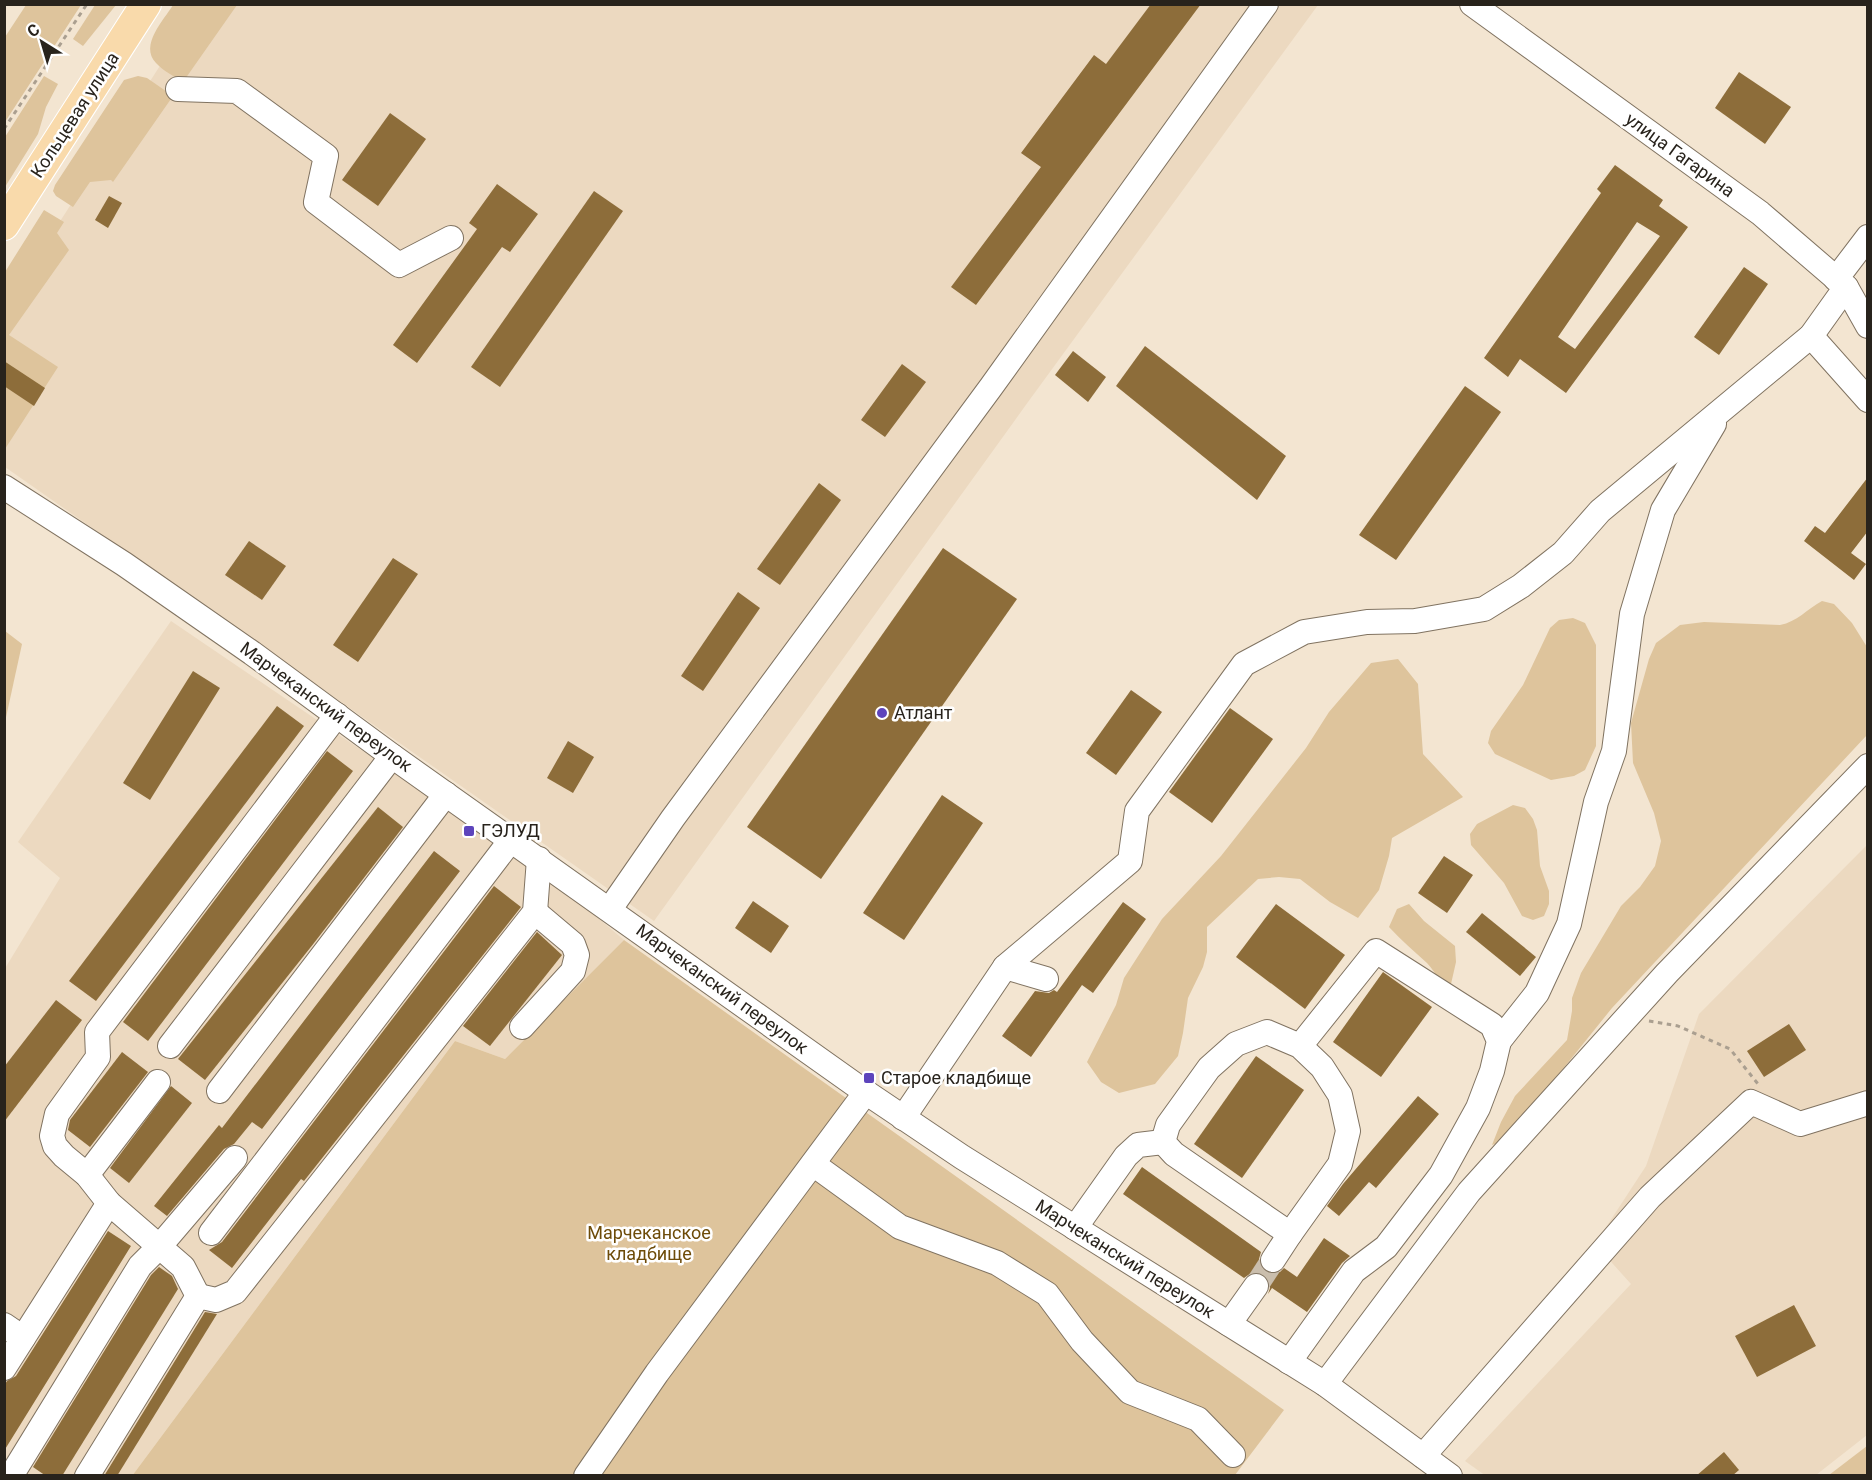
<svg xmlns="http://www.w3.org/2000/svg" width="1872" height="1480" viewBox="0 0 1872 1480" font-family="Roboto,sans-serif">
	<rect width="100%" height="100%" fill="#f3e5d1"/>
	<!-- built -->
	<g fill="#ecd9c0">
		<path d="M 199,5 L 1318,5 L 1028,402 L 654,921 L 5,467 L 5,307 Z"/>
		<path d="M 171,621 L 553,880 L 624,940 L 505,1059 L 455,1041 L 132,1476 L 5,1475 L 4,970 L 60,878 L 18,842 Z"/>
		<path d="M 1867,845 L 1867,1435 L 1816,1475 L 1486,1476 L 1465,1461 L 1631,1284 L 1595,1244 L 1646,1166 L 1699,1014 Z"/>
	</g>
	<!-- green -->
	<g fill="#dec49c">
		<path d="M 26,5 L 81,5 L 5,122 L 5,37 Z"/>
		<path d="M 95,5 L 116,5 L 83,46 L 73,39 Z"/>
		<path d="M 173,5 L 237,5 L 183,82 C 174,76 163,71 156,63 C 139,45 164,20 173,5 Z"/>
		<path d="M 44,76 L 58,84 L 46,107 L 38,134 L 5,187 L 5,137 Z"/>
		<path d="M 138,76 L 147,78 L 173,96 L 113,182 L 111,180 L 90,182 L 73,207 L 56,196 L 53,191 L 55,185 L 124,80 Z"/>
		<path d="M 44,210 L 64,222 L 57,233 L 69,250 L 9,335 L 58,367 L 5,449 L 5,272 Z"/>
		<path d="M 1822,601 L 1834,604 L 1852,623 L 1867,647 L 1867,735 L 1612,1008 L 1513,1131 L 1503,1141 L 1492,1145 L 1501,1122 L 1515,1096 L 1567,1040 L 1572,1011 L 1572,998 L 1581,973 L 1621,906 L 1640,887 L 1655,866 L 1661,841 L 1654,813 L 1633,763 L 1631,723 L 1649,659 L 1656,643 L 1680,625 L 1704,622 L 1780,625 C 1797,622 1807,609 1822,601 Z"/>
		<path d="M 1573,618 L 1585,623 L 1596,645 L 1596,746 L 1585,770 L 1574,776 L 1551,780 L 1495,754 L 1488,743 L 1491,731 L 1523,685 L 1550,628 L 1559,620 Z"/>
		<path d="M 5,631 L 22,644 L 5,722 Z"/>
		<path d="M 1398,659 L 1418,684 L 1423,754 L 1463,797 L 1392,838 L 1389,856 L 1379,890 L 1358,918 L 1330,902 L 1300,879 L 1279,877 L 1258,879 L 1207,927 L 1207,952 L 1203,967 L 1188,998 L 1183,1033 L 1178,1056 L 1155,1084 L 1119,1093 L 1101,1082 L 1087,1062 L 1116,1005 L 1124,978 L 1162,919 L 1221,856 L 1306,748 L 1329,712 L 1371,663 Z"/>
		<path d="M 1513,805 L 1525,808 L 1533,819 L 1537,830 L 1540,866 L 1549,891 L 1549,904 L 1544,916 L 1533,920 L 1522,916 L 1504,883 L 1471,845 L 1470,834 L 1477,824 Z"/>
		<path d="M 1409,904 L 1424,921 L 1455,946 L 1456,962 L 1451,984 C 1435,978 1437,974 1427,963 C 1414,951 1401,940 1389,927 L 1397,909 Z"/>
		<path d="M 624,940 L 1284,1410 L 1235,1475 L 132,1476 L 455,1041 L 505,1059 Z"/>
		<path d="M 1867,1446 L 1867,1475 L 1829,1475 Z"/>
	</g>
	<!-- building -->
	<g fill="#8d6d3a" fill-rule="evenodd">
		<path d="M 1151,4 L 1201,4 L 976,305 L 951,287 L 1041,167 L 1021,153 L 1094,55 L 1106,64 Z"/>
		<path d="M 1739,72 L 1791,107 L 1765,144 L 1715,108 Z"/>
		<path d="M 390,113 L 426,139 L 378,206 L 342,180 Z"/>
		<path d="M 1615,165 L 1663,200 L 1659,206 L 1688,227 L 1566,393 L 1520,359 L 1508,377 L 1484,358 L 1601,193 L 1597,189 ZM 1637,222 L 1660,236 L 1575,349 L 1558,337 Z"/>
		<path d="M 497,184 L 538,214 L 510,252 L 502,247 L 417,363 L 393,345 L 477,229 L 469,223 Z"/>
		<path d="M 594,191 L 623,211 L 500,387 L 471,367 Z"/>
		<path d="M 109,196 L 122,203 L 108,228 L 95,220 Z"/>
		<path d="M 1744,267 L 1768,284 L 1719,355 L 1694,337 Z"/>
		<path d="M 1145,346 L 1286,456 L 1257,500 L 1116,386 Z"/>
		<path d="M 1073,351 L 1106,377 L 1088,402 L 1055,375 Z"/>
		<path d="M 4,361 L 45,388 L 34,406 L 4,386 Z"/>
		<path d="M 902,364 L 926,382 L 885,437 L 861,420 Z"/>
		<path d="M 1465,386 L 1501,412 L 1396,560 L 1359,535 Z"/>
		<path d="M 1868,477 L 1868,531 L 1851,553 L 1866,564 L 1854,580 L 1804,541 L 1815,526 L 1825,533 Z"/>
		<path d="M 819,483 L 841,500 L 780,585 L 757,569 Z"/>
		<path d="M 249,541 L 286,566 L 262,600 L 225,575 Z"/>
		<path d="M 943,548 L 1017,599 L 821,879 L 747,827 Z"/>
		<path d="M 393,558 L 418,574 L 358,662 L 333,645 Z"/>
		<path d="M 738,592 L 760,608 L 703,691 L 681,676 Z"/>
		<path d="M 193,671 L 220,688 L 150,800 L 123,783 Z"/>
		<path d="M 1131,690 L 1162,712 L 1116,775 L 1086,753 Z"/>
		<path d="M 277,706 L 304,726 L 96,1001 L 69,981 Z"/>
		<path d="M 1230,708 L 1273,739 L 1212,823 L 1169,792 Z"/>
		<path d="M 568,741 L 594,757 L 573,793 L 547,778 Z"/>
		<path d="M 327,751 L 353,771 L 148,1041 L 123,1022 Z"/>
		<path d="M 942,795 L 983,823 L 904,940 L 863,913 Z"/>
		<path d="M 378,807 L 403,827 L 314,943 L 205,1080 L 178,1059 Z"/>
		<path d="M 434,851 L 460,871 L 262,1129 L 252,1122 L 234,1144 L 224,1149 L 167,1216 L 154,1206 L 219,1125 L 222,1128 Z"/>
		<path d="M 1444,856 L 1473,875 L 1447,913 L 1418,893 Z"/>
		<path d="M 494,886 L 521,907 L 304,1181 L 301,1179 L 232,1268 L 209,1250 L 222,1242 Z"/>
		<path d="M 753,901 L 789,926 L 771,953 L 735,928 Z"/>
		<path d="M 1123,902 L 1146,919 L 1093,993 L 1082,985 L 1031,1057 L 1002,1036 L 1035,991 L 1049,993 L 1054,990 L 1057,992 Z"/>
		<path d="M 1276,904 L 1345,955 L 1305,1009 L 1236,957 Z"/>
		<path d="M 1482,913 L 1536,957 L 1520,976 L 1466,932 Z"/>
		<path d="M 537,932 L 562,955 L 490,1046 L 463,1026 Z"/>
		<path d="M 1383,972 L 1432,1007 L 1381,1077 L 1333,1042 Z"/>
		<path d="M 56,1000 L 82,1020 L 4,1122 L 4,1067 Z"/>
		<path d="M 1789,1024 L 1806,1050 L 1764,1077 L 1747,1051 Z"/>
		<path d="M 122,1052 L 148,1072 L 90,1147 L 68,1130 L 70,1120 Z"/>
		<path d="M 1256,1056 L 1304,1090 L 1242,1178 L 1194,1144 Z"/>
		<path d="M 171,1086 L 192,1103 L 129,1183 L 110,1168 Z"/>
		<path d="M 1418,1096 L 1439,1114 L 1376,1188 L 1369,1182 L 1339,1216 L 1327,1206 L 1343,1184 Z"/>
		<path d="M 1142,1167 L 1261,1252 L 1259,1259 L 1260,1266 L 1266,1272 L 1273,1274 L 1280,1272 L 1284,1268 L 1297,1277 L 1324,1238 L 1350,1256 L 1342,1263 L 1307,1312 L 1272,1288 L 1268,1294 L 1270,1288 L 1269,1281 L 1264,1274 L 1258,1272 L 1251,1273 L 1244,1278 L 1123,1194 Z"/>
		<path d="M 108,1231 L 131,1246 L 4,1451 L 4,1386 L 7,1381 L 16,1376 Z"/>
		<path d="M 159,1267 L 172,1276 L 178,1289 L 62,1476 L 46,1476 L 33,1467 L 151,1275 Z"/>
		<path d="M 1794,1305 L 1816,1346 L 1757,1377 L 1735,1336 Z"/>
		<path d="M 205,1312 L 217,1314 L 117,1476 L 104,1476 Z"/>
		<path d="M 1724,1452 L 1739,1470 L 1732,1476 L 1696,1476 Z"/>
	</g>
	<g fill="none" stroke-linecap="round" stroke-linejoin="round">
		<!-- minor-tunnel -->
		<path stroke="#cabead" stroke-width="24" stroke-dasharray="24 12" stroke-linecap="butt" d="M 1256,1286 L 1273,1260"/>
		<!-- minor casing -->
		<g stroke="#807361" stroke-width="26">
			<g id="minor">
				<path d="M 1472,4 L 1760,213 L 1846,287 L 1868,326"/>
				<path d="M 178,89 L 237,91 L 326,156 L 316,202 L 399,265 L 451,238"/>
				<path d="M 1836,279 L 1868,237"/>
				<path d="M 1811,336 L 1868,400"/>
				<path d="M 4,487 L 124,564 L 252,653 L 392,756 L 861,1089 L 962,1157 L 1325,1384 L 1450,1476"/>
				<path d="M 610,909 L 673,818 L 991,387 L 1266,4"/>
				<path d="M 1005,967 L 1130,861 L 1137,811 L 1244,664 L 1304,632 L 1367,622 L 1415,621 L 1484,609 L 1521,586 L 1563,553 L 1600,511 L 1811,336 L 1846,287"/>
				<path d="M 522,1027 L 573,971 L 577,955 L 573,944 L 535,912"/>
				<path d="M 1499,1041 L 1537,993 L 1569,924 L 1596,802 L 1614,751 L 1632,614 L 1663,510 L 1714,424"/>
				<path d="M 170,1046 L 392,756"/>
				<path d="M 219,1091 L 446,794"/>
				<path d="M 903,1118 L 1005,967 L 1046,979"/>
				<path d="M 813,1164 L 900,1227 L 997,1263 L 1047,1294 L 1082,1341 L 1130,1392 L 1198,1419 L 1233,1455"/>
				<path d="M 87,1175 L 158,1082"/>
				<path d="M 1075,1228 L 1126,1156 L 1138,1145 L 1163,1142"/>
				<path d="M 211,1233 L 511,840"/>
				<path d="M 1273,1260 L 1290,1234"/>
				<path d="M 198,1296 L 183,1267 L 109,1203 L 87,1175 L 64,1156 L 55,1146 L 52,1136 L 57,1114 L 98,1057 L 97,1032 L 337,715"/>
				<path d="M 1229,1324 L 1256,1286"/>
				<path d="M 4,1325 L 23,1338"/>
				<path d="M 1289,1362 L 1354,1271 L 1386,1247 L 1441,1175 L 1478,1108 L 1492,1071 L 1499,1041 L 1492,1025 L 1376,951 L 1300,1046 L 1267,1032 L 1236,1044 L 1209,1068 L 1168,1125 L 1163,1142 L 1174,1154 L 1290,1234 L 1340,1164 L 1348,1131 L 1340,1095 L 1322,1067 L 1300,1046"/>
				<path d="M 4,1368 L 109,1203"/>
				<path d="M 1325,1384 L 1469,1192 L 1667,973 L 1868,766"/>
				<path d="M 1423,1456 L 1650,1197 L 1751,1102 L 1800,1124 L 1868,1103"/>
				<path d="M 11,1476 L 140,1266 L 159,1247 L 235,1158"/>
				<path d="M 87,1476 L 198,1296 L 216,1300 L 235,1292 L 535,912 L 539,859"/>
				<path d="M 586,1476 L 657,1373 L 866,1092"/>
			</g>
		</g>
		<!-- major casing -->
		<g stroke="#fff" stroke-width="32">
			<path id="major" d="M 4,225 L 146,4"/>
		</g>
		<!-- path -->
		<g stroke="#aa9f90" stroke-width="3" stroke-dasharray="4.5 4.5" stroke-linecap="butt">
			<path d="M 4,129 L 87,4"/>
			<path d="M 1649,1021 L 1678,1026 L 1730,1049 L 1758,1084"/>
		</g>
		<!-- minor -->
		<use href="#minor" stroke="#fff" stroke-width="24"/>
		<!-- major -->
		<use href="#major" stroke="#f9daab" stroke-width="30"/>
	</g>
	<!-- markers -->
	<g fill="#5d44bc" stroke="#fff" stroke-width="2">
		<circle cx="882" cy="713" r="6"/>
		<rect x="463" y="825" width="12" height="12" rx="3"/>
		<rect x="863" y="1072" width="12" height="12" rx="3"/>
	</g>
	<g text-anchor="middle" stroke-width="5" stroke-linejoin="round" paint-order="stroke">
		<!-- street labels -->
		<g font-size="18" fill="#28231c" stroke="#fff">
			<text transform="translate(75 115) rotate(-57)" y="6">Кольцевая улица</text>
			<text transform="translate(1680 155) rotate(36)" y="6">улица Гагарина</text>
			<text transform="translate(326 707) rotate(36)" y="6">Марчеканский переулок</text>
			<text transform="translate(722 989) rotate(36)" y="6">Марчеканский переулок</text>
			<text transform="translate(1125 1259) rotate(32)" y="6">Марчеканский переулок</text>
		</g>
		<!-- poi labels -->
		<g font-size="18" fill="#28231c" stroke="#fff" text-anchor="start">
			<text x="894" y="719">Атлант</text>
			<text x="481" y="837">ГЭЛУД</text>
			<text x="881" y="1084">Старое кладбище</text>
		</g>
		<!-- park labels -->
		<g font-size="18" fill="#6d4b08" stroke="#fff">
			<text x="649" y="1239">Марчеканское<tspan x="649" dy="21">кладбище</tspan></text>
		</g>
	</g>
	<!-- border -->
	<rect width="1872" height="1480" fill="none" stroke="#28231c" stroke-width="12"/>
	<!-- north arrow -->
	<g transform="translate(42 42) rotate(323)" stroke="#ffffff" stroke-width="4.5" paint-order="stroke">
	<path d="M0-4.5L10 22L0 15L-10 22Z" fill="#28231c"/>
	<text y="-9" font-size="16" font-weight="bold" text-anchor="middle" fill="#28231c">С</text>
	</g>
</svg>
